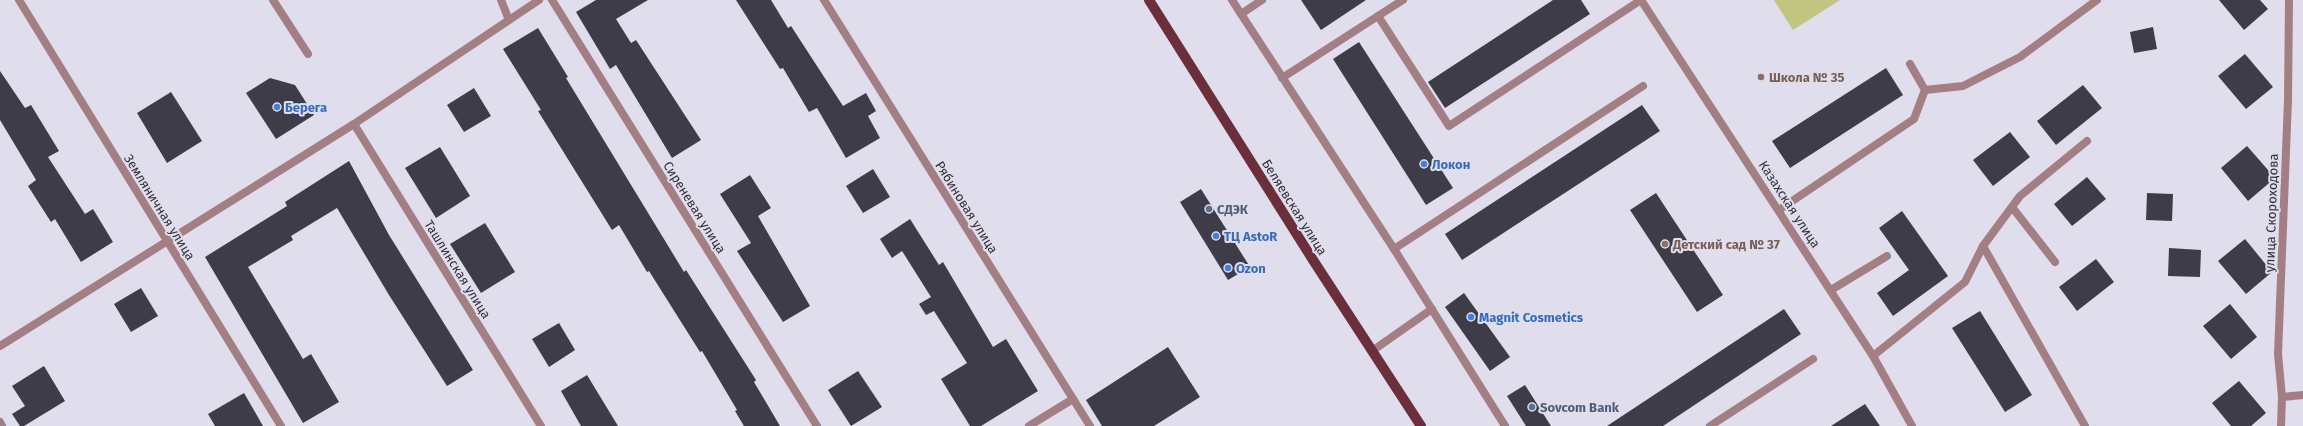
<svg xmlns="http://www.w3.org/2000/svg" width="2303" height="426" viewBox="0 0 2303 426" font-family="'Fira Sans',sans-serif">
	<rect width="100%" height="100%" fill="#e0dded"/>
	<!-- pitch -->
	<path fill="#c1c57f" d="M 1774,0 L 1840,0 L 1793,30 Z"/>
	<!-- building -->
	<g fill="#3f3c49">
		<path d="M 596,0 L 648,0 L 616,19 L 631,43 L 636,40 L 701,140 L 672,158 L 616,65 L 610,69 L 576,12 Z"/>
		<path d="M 736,0 L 771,0 L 788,28 L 791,26 L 843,106 L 866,93 L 876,111 L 868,116 L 880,138 L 846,158 L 817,108 L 809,112 L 783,68 L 780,69 Z"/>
		<path d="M 1301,0 L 1366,0 L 1321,30 Z"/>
		<path d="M 1553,0 L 1581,0 L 1590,14 L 1445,108 L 1428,82 Z"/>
		<path d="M 2219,0 L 2260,0 L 2268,9 L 2244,30 Z"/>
		<path d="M 2153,27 L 2157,49 L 2134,53 L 2130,32 Z"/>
		<path d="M 538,28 L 568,77 L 566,78 L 684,272 L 686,270 L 756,380 L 754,382 L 780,426 L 744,426 L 735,411 L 737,410 L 702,351 L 700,352 L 649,271 L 647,272 L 619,225 L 612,230 L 538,111 L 541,110 L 503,49 Z"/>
		<path d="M 1359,42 L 1453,188 L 1426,205 L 1333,59 Z"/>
		<path d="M 2245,54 L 2273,87 L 2246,109 L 2218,76 Z"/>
		<path d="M 1886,68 L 1903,95 L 1790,168 L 1772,141 Z"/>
		<path d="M 0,71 L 25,108 L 31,105 L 59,151 L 48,157 L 85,214 L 93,209 L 113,242 L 81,262 L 55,219 L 51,222 L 28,186 L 36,180 L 0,120 Z"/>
		<path d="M 270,78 L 295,85 L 314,115 L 276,139 L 246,93 Z"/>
		<path d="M 2083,85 L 2102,108 L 2056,145 L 2037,121 Z"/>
		<path d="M 474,88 L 491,116 L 464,132 L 447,105 Z"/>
		<path d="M 171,92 L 202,141 L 167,163 L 137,113 Z"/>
		<path d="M 1642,105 L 1660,131 L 1462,260 L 1445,234 Z"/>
		<path d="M 2010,132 L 2030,157 L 1993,186 L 1973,160 Z"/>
		<path d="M 2247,146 L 2275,178 L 2248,201 L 2221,168 Z"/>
		<path d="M 440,147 L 470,196 L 436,218 L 405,168 Z"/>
		<path d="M 349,161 L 389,235 L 473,370 L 447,386 L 389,295 L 337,208 L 291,236 L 293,240 L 248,267 L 303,359 L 311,354 L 339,402 L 303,423 L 205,257 L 287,206 L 285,202 Z"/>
		<path d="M 873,169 L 890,197 L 863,213 L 846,186 Z"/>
		<path d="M 750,175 L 771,208 L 758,216 L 810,306 L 783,322 L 737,251 L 751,243 L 720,194 Z"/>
		<path d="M 2087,177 L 2106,199 L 2072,226 L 2054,204 Z"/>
		<path d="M 1201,189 L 1250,267 L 1228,280 L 1180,202 Z"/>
		<path d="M 1656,193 L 1723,295 L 1697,312 L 1630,210 Z"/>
		<path d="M 2147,193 L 2173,194 L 2172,221 L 2146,220 Z"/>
		<path d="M 1902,211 L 1948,276 L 1893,316 L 1877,293 L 1909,270 L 1879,228 Z"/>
		<path d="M 910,219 L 939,265 L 943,262 L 993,347 L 1006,339 L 1038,391 L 981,426 L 970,426 L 941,379 L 967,363 L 934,311 L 926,315 L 919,304 L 931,297 L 902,251 L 892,258 L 880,239 Z"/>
		<path d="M 485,223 L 515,272 L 481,293 L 450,244 Z"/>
		<path d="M 2245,239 L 2272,272 L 2246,294 L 2218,261 Z"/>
		<path d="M 2169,248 L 2201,250 L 2200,277 L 2168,276 Z"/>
		<path d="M 2096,259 L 2114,282 L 2077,311 L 2059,287 Z"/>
		<path d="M 141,288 L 158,316 L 131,332 L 114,304 Z"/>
		<path d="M 1464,293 L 1510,357 L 1490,371 L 1445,307 Z"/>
		<path d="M 2230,304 L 2257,337 L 2231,359 L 2203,326 Z"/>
		<path d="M 1784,309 L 1801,334 L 1663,426 L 1607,426 Z"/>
		<path d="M 1980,311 L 2032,395 L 2005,412 L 1952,328 Z"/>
		<path d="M 559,323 L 575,350 L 549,367 L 532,339 Z"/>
		<path d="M 1168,347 L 1200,397 L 1154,426 L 1102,426 L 1086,400 Z"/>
		<path d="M 44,366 L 65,401 L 24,426 L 20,426 L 12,414 L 25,406 L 12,386 Z"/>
		<path d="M 858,371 L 882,407 L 851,426 L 828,390 Z"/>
		<path d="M 587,375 L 618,426 L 581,426 L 561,391 Z"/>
		<path d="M 2239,381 L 2266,413 L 2251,426 L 2231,426 L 2212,403 Z"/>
		<path d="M 1525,385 L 1551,426 L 1526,426 L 1507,396 Z"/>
		<path d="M 244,393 L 263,426 L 215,426 L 208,414 Z"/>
		<path d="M 1865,404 L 1880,426 L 1831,426 Z"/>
	</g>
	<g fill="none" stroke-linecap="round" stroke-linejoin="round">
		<!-- service -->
		<g stroke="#a37f84" stroke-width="8">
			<path d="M 501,0 L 509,20"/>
			<path d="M 1232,0 L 1394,249 L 1505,426"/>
			<path d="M 1241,14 L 1262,0"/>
			<path d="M 1378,16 L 1403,0"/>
			<path d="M 1282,78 L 1378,16 L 1449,126 L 1641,0"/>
			<path d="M 1925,90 L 1963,86 L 2020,57 L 2097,0"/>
			<path d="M 2012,207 L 2055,262"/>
			<path d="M 1779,210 L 1914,119 L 1925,90 L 1910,64"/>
			<path d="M 1983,246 L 2085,426"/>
			<path d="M 1394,249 L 1643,86"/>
			<path d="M 1831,290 L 1887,256"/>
			<path d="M 1372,351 L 1432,309"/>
			<path d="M 1873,356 L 1965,282 L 1983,246 L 2020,196 L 2087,141"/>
			<path d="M 1029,426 L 1073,399"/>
			<path d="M 1710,426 L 1813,359"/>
		</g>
		<!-- minor -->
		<g stroke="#a37f84" stroke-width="8">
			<path d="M 19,0 L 281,426"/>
			<path d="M 273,0 L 308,54"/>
			<path d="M 552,0 L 817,426"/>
			<path d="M 824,0 L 1090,426"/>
			<path d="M 1641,0 L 1873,356 L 1912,426"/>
			<path d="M 354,124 L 541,426"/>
			<path d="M 0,346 L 354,124 L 539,0"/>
			<path d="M 2282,397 L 2303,395"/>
			<path d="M 0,422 L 2,426"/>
			<path d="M 2281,426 L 2282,397 L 2278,354 L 2288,100 L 2289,0"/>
		</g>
		<!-- primary -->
		<path stroke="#6a2f3b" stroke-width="10" d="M 1149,0 L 1313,260 L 1421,426"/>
	</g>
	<!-- markers -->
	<g fill="#8d6e63" stroke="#e0dded" stroke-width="1.5">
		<circle cx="1761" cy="77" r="4"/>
		<circle cx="1665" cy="244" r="4"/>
	</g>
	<g fill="#3f7fe0" stroke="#e0dded" stroke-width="1.5">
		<circle cx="277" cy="107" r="4"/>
		<circle cx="1424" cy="164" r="4"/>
		<circle cx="1216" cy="236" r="4"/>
		<circle cx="1228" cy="268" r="4"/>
		<circle cx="1471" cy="317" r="4"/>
	</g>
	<g fill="#5c6f8a" stroke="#e0dded" stroke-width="1.5">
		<circle cx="1209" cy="209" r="4"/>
		<circle cx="1532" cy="407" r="4"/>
	</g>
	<g text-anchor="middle" stroke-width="4" stroke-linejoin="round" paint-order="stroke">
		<!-- education labels -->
		<g font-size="13" font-weight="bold" fill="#785e54" stroke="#e0dded" text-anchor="start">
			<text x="1769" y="82">Школа № 35</text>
			<text x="1673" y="249">Детский сад № 37</text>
		</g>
		<!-- shop labels -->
		<g font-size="13" font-weight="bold" fill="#366cbe" stroke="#e0dded" text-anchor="start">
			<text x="285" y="112">Берега</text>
			<text x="1432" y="169">Локон</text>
			<text x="1224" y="241">ТЦ AstoR</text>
			<text x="1236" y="273">Ozon</text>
			<text x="1479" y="322">Magnit Cosmetics</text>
		</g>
		<!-- street labels -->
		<g font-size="13" fill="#323138" stroke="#e0dded">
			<text transform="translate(1790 204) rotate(57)" y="5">Казахская улица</text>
			<text transform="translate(160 207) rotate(58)" y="5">Земляничная улица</text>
			<text transform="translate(695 207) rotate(58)" y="5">Сиреневая улица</text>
			<text transform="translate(967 207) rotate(58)" y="5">Рябиновая улица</text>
			<text transform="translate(1295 207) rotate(58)" y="5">Беляевская улица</text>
			<text transform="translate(2271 213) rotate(-88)" y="5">улица Скороходова</text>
			<text transform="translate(458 269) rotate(58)" y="5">Ташлинская улица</text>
		</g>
		<!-- service labels -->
		<g font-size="13" font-weight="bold" fill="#4e5e75" stroke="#e0dded" text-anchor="start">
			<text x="1217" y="214">СДЭК</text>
			<text x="1540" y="412">Sovcom Bank</text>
		</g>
	</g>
</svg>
